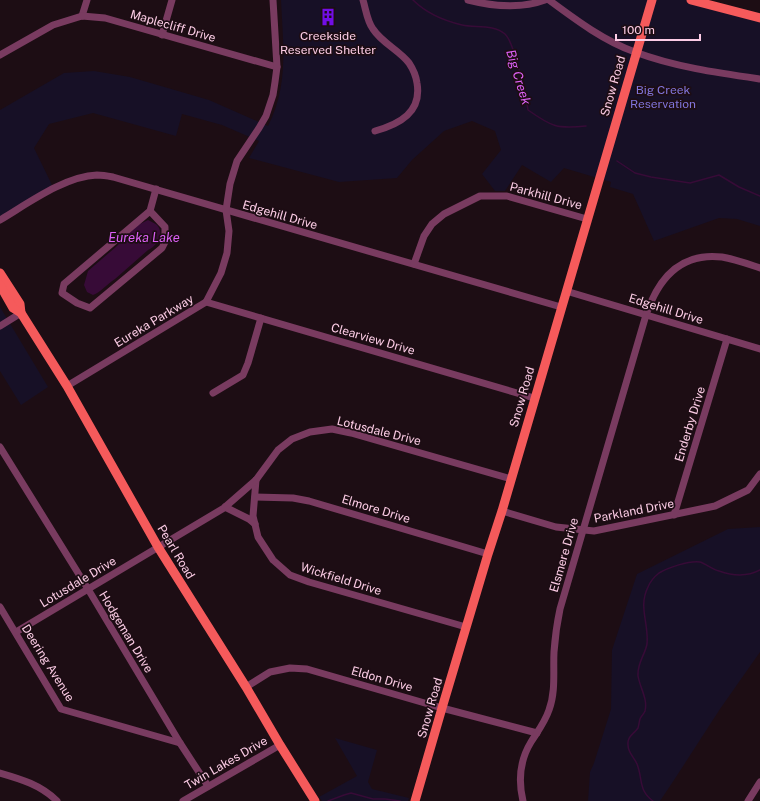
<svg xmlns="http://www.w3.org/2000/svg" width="760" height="801" viewBox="0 0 760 801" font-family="'Public Sans',sans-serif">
	<rect width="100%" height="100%" fill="#1d0d14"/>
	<!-- green -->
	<g fill="#171026">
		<path d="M 281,0 L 688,0 L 760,19 L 760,226 L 737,219 L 719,218 L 654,241 L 633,194 L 610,187 L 611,182 L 564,168 L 551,182 L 522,165 L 505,191 L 495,191 L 482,174 L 501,150 L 495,131 L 472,121 L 444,131 L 412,160 L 397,178 L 339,182 L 249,158 L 259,141 L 222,125 L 182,114 L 176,136 L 93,113 L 49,124 L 34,148 L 52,185 L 0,217 L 0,110 L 64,73 L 94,71 L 130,77 L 209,100 L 268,126 C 289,85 283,45 281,0 Z"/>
		<path d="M 0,307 L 48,387 L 21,405 L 0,371 Z"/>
		<path d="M 760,527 L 760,652 L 720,709 L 676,777 L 660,801 L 588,801 L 590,772 L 594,763 L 611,709 L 612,650 L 637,574 L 728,529 Z"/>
		<path d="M 335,738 L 377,750 L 368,782 L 372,789 L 409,798 L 408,801 L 322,801 L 319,797 L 357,776 Z"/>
	</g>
	<!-- water -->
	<path fill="#370b37" d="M 148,220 C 151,222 155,223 157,225 C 165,234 157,246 148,250 L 115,279 C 107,284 101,292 93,295 L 87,292 L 84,285 L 88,271 L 117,246 L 136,226 Z"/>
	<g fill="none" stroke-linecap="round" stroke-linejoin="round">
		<!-- stream -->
		<g stroke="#370b37" stroke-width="1.5">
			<path d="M 413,0 C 426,13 445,21 462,25 C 475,28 494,24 505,34 C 514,42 526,96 528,110 C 552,127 557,129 586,126"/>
			<path d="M 617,161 L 635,173 L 651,177 L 690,183 L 719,175 L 739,187 L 760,196"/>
			<path d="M 328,801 L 344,795 L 351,793 L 373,799 L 385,799 L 400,801"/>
			<path d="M 653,801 C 638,790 643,779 637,764 C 634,757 628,753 628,745 C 627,736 634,734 638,728 C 639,725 639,722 640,719 C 641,716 644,714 645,711 C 648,699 640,688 638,676 C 637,663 645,655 647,644 C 649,623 638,607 648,587 C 650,582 654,577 659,573 C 667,568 690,560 700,562 C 706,564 712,569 719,571 C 733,576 747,577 760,570"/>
		</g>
		<!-- minor -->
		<g stroke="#793b60" stroke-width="7">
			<path d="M 363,0 C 366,10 367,21 373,29 C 382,43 399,50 409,63 C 413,69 416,76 417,83 C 422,112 400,124 375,131"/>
			<path d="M 468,0 C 492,6 521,9 545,0"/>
			<path d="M 549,0 C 576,20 604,41 635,52 C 675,67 718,73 760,79"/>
			<path d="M 82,16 L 87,0"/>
			<path d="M 162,35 L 172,0"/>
			<path d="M 0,55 L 53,25 L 82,16 L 105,18 L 277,67"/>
			<path d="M 150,211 L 165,227 L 165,242 L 162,248 L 90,308 L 77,303 L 62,293 L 64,284 L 150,211 L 156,189"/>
			<path d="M 0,220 C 27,204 65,176 97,175 C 102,175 108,176 113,177 L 561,307"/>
			<path d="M 414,264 L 424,236 L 432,224 L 444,214 L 480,196 L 507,196 L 587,219"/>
			<path d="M 566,291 L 760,349"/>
			<path d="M 206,302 L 534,398"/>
			<path d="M 0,326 L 21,313"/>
			<path d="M 67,386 L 206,302 L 221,273 L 227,253 L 229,231 L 226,210 L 230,184 L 237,161 L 259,128 L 266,116 L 273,95 L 275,82 L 277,67 L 273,0"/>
			<path d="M 213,393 L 243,375 L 248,363 L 261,318"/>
			<path d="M 0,447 L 88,589 L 180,743 L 208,786"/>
			<path d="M 256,480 L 253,516 L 258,537 L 273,560 L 290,575 L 309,582 L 466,627"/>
			<path d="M 255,497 L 293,498 L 309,501 L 488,554"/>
			<path d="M 225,507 L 249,519 L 255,524"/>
			<path d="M 502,511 L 556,527 L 594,531 L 715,506 L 748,490 L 760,474"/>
			<path d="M 674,515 L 727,339"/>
			<path d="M 0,607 L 61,709 L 180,743"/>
			<path d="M 16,632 L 224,508 L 256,480 L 278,450 L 292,439 L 310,432 L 332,429 L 351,433 L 511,479"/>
			<path d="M 246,687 L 270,672 L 290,668 L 307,669 L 442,708 L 537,733"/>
			<path d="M 0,773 C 21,779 41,785 57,801"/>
			<path d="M 183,801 L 280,745"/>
			<path d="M 523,801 C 518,780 520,760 531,742 C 538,731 545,722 549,710 C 556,691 553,671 554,652 C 555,638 557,623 560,609 L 646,315 C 658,279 680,252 722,257 C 735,259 748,264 760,268"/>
			<path d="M 748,801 L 760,782"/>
		</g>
		<!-- major -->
		<g stroke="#f55a5b" stroke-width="9">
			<path d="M 691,0 L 760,18"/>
			<path d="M 0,273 L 20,304 L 21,313"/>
			<path d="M 0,285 L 13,308 L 21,313 L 67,386 L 158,547 L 246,687 L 280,745 L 315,801"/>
			<path d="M 415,801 L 442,708 L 488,554 L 502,511 L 652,0"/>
		</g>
	</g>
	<!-- icons -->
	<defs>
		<g id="building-bare" transform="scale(1.38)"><path d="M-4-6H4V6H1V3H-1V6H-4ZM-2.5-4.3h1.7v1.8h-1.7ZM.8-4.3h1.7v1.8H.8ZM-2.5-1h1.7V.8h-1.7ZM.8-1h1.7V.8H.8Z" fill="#720ee5" stroke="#1d0d14" stroke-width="2.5" paint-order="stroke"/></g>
	</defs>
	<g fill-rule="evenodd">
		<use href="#building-bare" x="328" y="17"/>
	</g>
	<g text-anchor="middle" stroke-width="3.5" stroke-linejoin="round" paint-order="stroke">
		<!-- street labels -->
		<g font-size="12" fill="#fccce5" stroke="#1d0d14">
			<text transform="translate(173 26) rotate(16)" y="4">Maplecliff Drive</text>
			<text transform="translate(613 86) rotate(-74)" y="4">Snow Road</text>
			<text transform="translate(546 196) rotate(15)" y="4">Parkhill Drive</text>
			<text transform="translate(280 215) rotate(16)" y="4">Edgehill Drive</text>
			<text transform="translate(666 309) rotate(17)" y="4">Edgehill Drive</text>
			<text transform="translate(154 321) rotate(-31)" y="4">Eureka Parkway</text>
			<text transform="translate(373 339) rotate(16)" y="4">Clearview Drive</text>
			<text transform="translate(522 397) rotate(-74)" y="4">Snow Road</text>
			<text transform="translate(690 424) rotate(-73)" y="4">Enderby Drive</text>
			<text transform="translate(379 431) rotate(14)" y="4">Lotusdale Drive</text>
			<text transform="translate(376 509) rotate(17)" y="4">Elmore Drive</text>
			<text transform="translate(634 511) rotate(-11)" y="4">Parkland Drive</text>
			<text transform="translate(176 552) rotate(59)" y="4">Pearl Road</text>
			<text transform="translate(564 555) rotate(-74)" y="4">Elsmere Drive</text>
			<text transform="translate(341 579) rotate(17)" y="4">Wickfield Drive</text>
			<text transform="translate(78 582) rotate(-31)" y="4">Lotusdale Drive</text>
			<text transform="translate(126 632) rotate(59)" y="4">Hodgeman Drive</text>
			<text transform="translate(48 663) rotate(58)" y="4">Deering Avenue</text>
			<text transform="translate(382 679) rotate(16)" y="4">Eldon Drive</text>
			<text transform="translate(430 708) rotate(-74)" y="4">Snow Road</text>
			<text transform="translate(226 763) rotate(-30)" y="4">Twin Lakes Drive</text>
		</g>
		<!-- poi labels -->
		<g font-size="12" fill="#fccce5" stroke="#1d0d14">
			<text x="328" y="40">Creekside<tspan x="328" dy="14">Reserved Shelter</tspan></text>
		</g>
		<!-- park labels -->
		<g font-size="12" fill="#8175dc" stroke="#1d0d14">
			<text x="663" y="94">Big Creek<tspan x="663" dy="14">Reservation</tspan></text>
		</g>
		<!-- water labels -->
		<g font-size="13" font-style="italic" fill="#dc60f5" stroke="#1d0d14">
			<text transform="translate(519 77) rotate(73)" y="5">Big Creek</text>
			<text x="144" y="242">Eureka Lake</text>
		</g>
	</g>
	<!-- scale -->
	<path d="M616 34v6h84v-6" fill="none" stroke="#fccce5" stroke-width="2"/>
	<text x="622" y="34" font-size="12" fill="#fccce5" stroke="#1d0d14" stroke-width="3" paint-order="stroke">100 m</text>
</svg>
